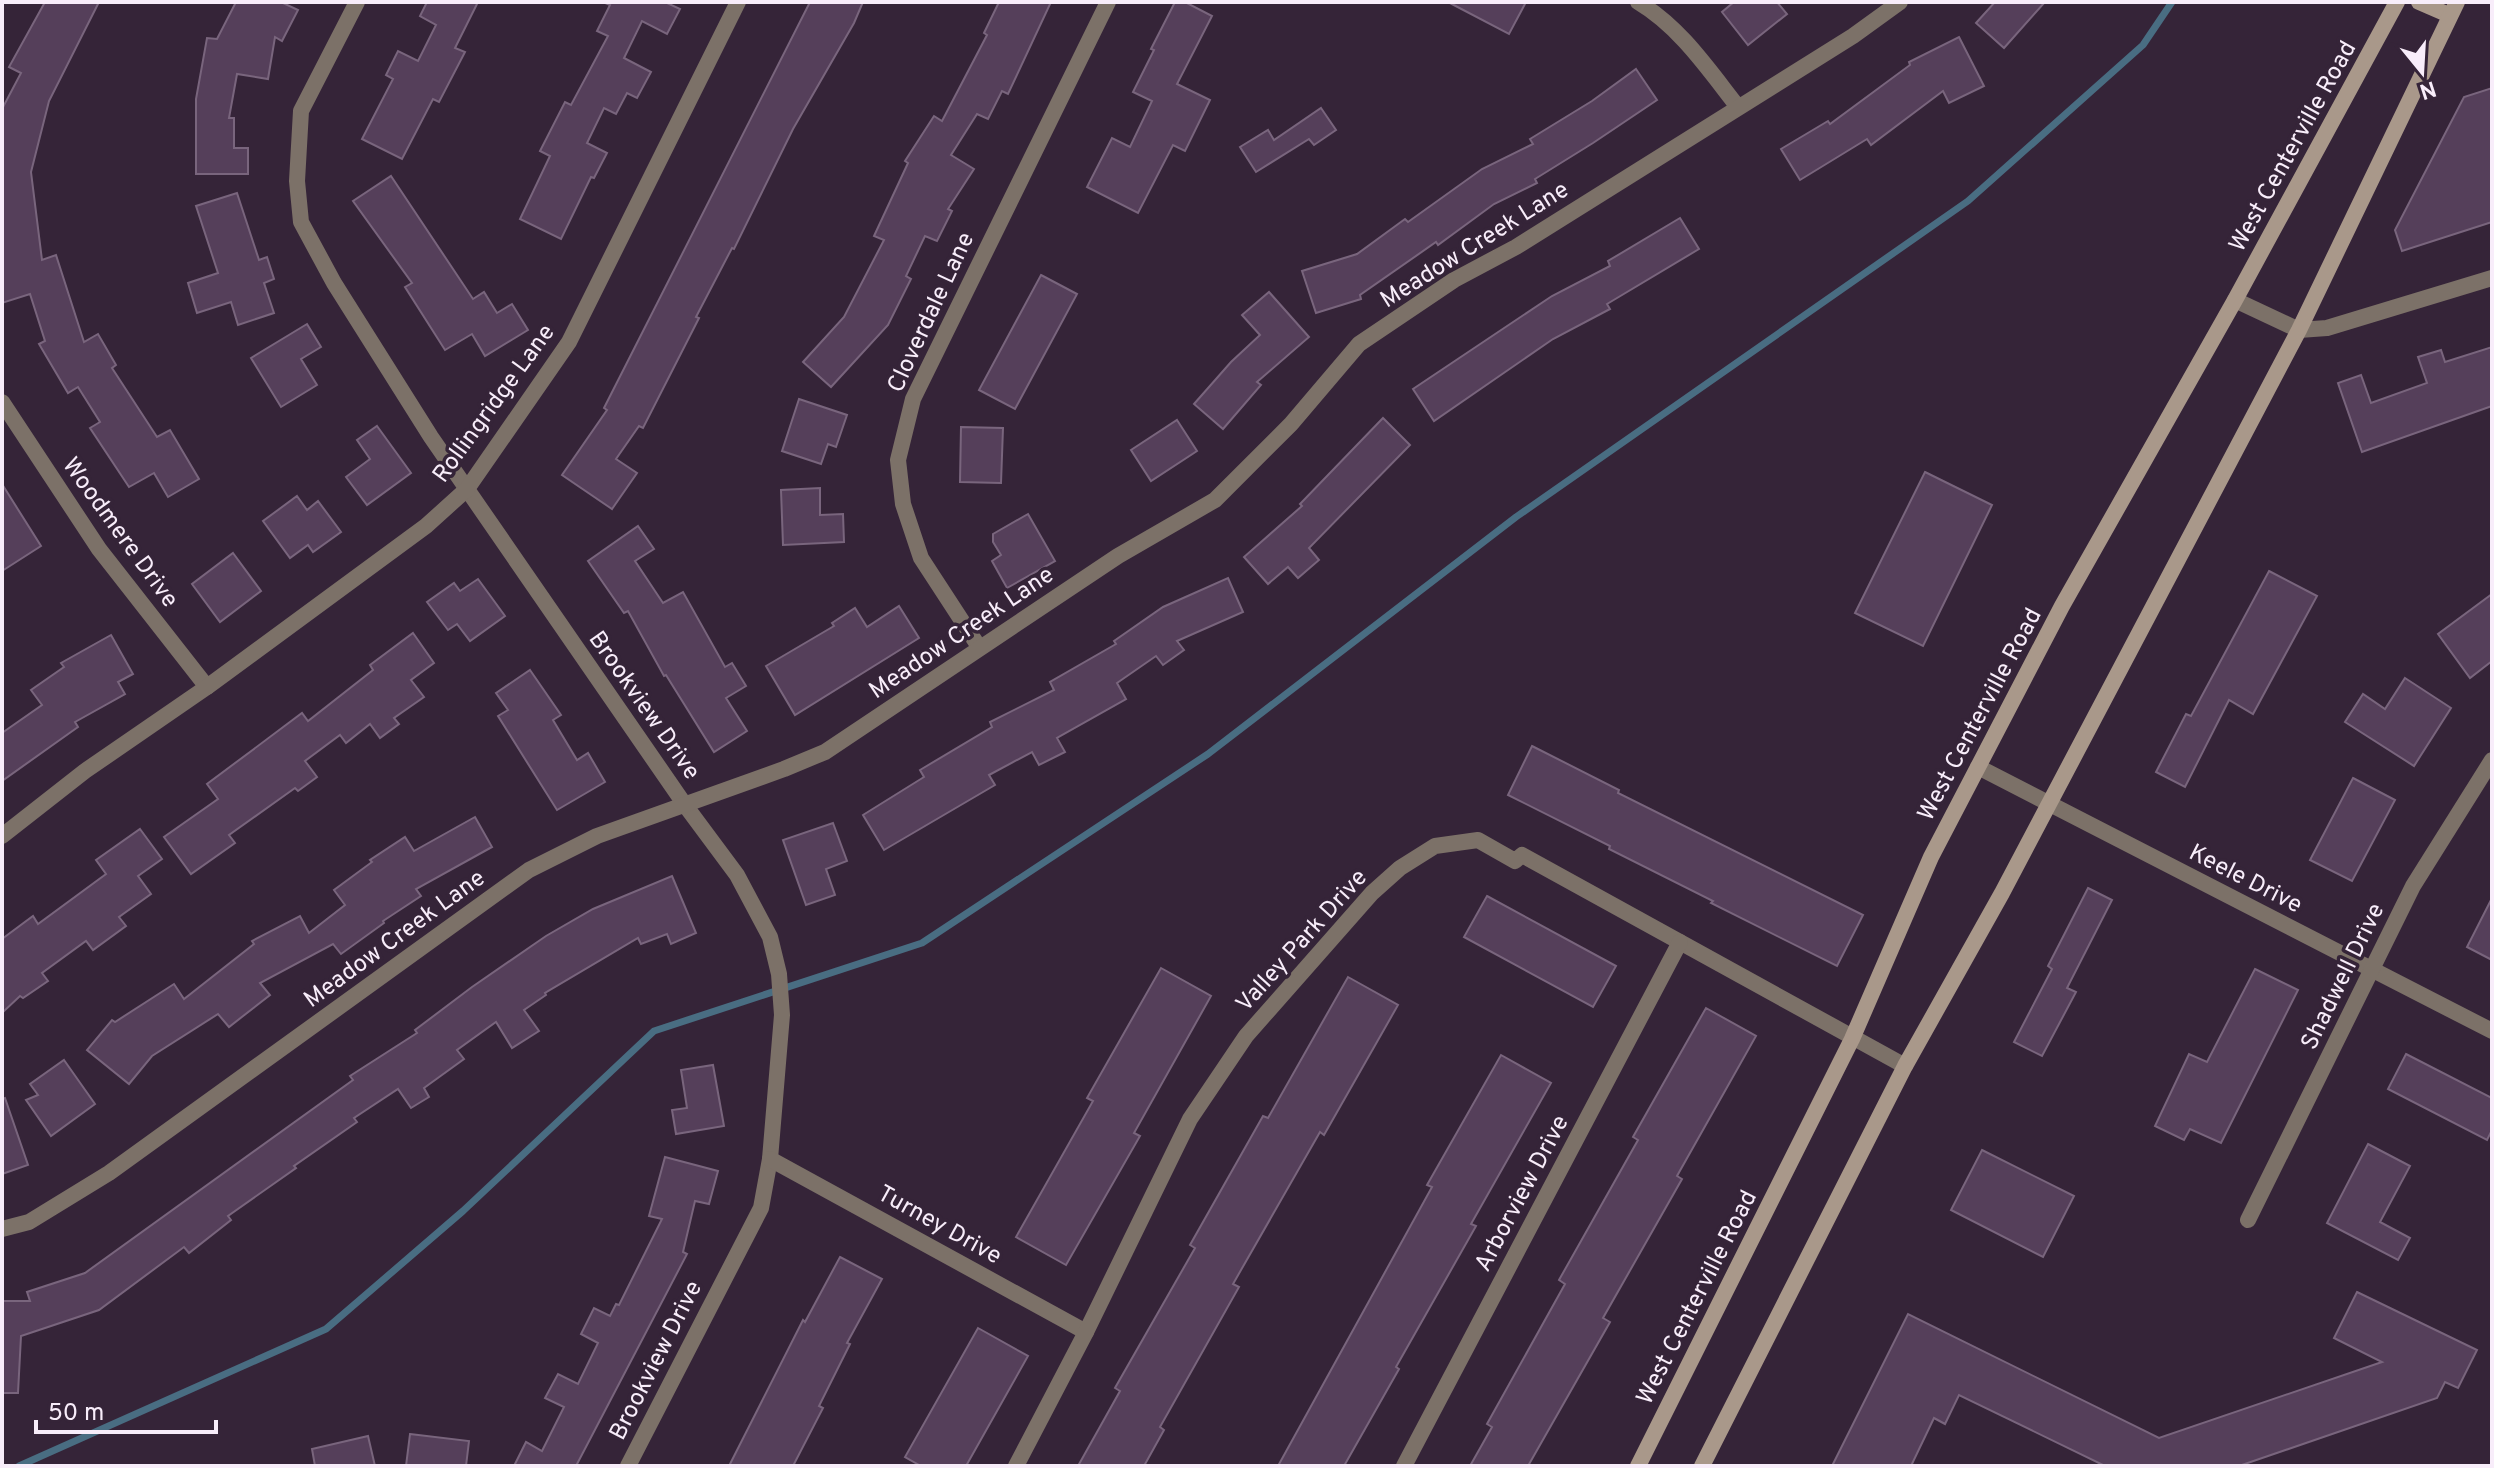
<svg xmlns="http://www.w3.org/2000/svg" width="2494" height="1468" viewBox="0 0 2494 1468" font-family="Overpass,sans-serif">
	<rect width="100%" height="100%" fill="#352438"/>
	<g fill="none" stroke-linecap="round" stroke-linejoin="round">
		<!-- stream -->
		<path stroke="#496d82" stroke-width="7" d="M 19,1466 L 326,1329 L 463,1211 L 654,1031 L 922,943 L 1208,754 L 1516,517 L 1968,201 L 2143,45 L 2172,2"/>
	</g>
	<!-- building -->
	<g fill="#553f5a" stroke="#79657d" stroke-width="2">
		<path d="M 45,2 L 99,2 L 49,101 L 31,172 L 42,260 L 56,255 L 84,342 L 98,334 L 116,365 L 112,368 L 157,437 L 170,430 L 199,479 L 168,497 L 154,473 L 129,487 L 90,428 L 100,422 L 78,387 L 68,393 L 39,344 L 45,341 L 30,294 L 2,303 L 2,109 L 21,73 L 9,67 Z"/>
		<path d="M 236,2 L 281,2 L 298,10 L 282,41 L 275,37 L 268,79 L 237,74 L 229,118 L 234,118 L 234,148 L 248,148 L 248,174 L 196,174 L 196,99 L 207,38 L 217,39 Z"/>
		<path d="M 427,2 L 478,2 L 455,48 L 465,52 L 439,102 L 433,99 L 402,159 L 362,139 L 393,79 L 386,75 L 398,51 L 418,61 L 436,25 L 420,16 Z"/>
		<path d="M 603,2 L 665,2 L 680,9 L 667,34 L 642,21 L 624,58 L 651,72 L 637,98 L 627,93 L 616,114 L 604,108 L 587,143 L 607,153 L 594,178 L 591,177 L 561,239 L 520,219 L 550,156 L 540,151 L 565,102 L 571,105 L 608,36 L 597,31 L 610,5 Z"/>
		<path d="M 810,2 L 863,2 L 854,23 L 793,129 L 734,249 L 732,248 L 696,317 L 699,318 L 643,428 L 639,426 L 616,459 L 637,473 L 612,509 L 562,475 L 607,410 L 604,408 Z"/>
		<path d="M 999,2 L 1051,2 L 1008,94 L 1002,91 L 988,119 L 977,114 L 951,155 L 974,169 L 948,209 L 952,211 L 937,241 L 925,236 L 906,276 L 911,279 L 888,325 L 831,387 L 803,362 L 844,317 L 884,240 L 874,236 L 908,163 L 905,161 L 934,116 L 942,121 L 987,35 L 984,33 Z"/>
		<path d="M 1175,2 L 1185,2 L 1212,16 L 1177,84 L 1210,100 L 1185,151 L 1173,145 L 1138,213 L 1087,187 L 1112,138 L 1130,147 L 1152,101 L 1133,92 L 1154,50 L 1151,49 Z"/>
		<path d="M 1448,2 L 1526,2 L 1509,34 Z"/>
		<path d="M 1734,2 L 1777,2 L 1787,14 L 1748,45 L 1722,12 Z"/>
		<path d="M 1995,2 L 2045,2 L 2004,48 L 1976,23 Z"/>
		<path d="M 1959,37 L 1984,86 L 1949,103 L 1943,91 L 1871,145 L 1867,139 L 1800,180 L 1781,149 L 1828,121 L 1830,124 L 1910,65 L 1909,62 Z"/>
		<path d="M 1636,69 L 1657,100 L 1593,143 L 1535,179 L 1537,183 L 1494,204 L 1438,245 L 1436,242 L 1360,295 L 1361,299 L 1316,313 L 1302,271 L 1357,254 L 1405,219 L 1408,222 L 1482,169 L 1533,144 L 1530,139 L 1592,101 Z"/>
		<path d="M 2492,88 L 2492,222 L 2402,251 L 2395,230 L 2464,97 Z"/>
		<path d="M 1321,108 L 1336,130 L 1314,145 L 1309,139 L 1256,172 L 1240,147 L 1268,130 L 1274,140 Z"/>
		<path d="M 391,176 L 473,299 L 484,292 L 497,313 L 512,304 L 528,330 L 485,356 L 472,334 L 445,350 L 405,287 L 412,283 L 353,201 Z"/>
		<path d="M 237,193 L 259,260 L 267,257 L 274,279 L 264,283 L 274,313 L 238,325 L 231,302 L 197,313 L 188,283 L 218,273 L 196,206 Z"/>
		<path d="M 1680,218 L 1699,249 L 1607,304 L 1610,309 L 1553,339 L 1434,421 L 1413,389 L 1552,296 L 1610,266 L 1608,261 Z"/>
		<path d="M 1041,275 L 1077,294 L 1015,409 L 979,390 Z"/>
		<path d="M 1269,292 L 1309,337 L 1257,382 L 1261,385 L 1223,429 L 1194,404 L 1231,362 L 1260,335 L 1242,315 Z"/>
		<path d="M 307,324 L 321,347 L 301,359 L 317,385 L 281,407 L 251,358 Z"/>
		<path d="M 2492,347 L 2492,406 L 2362,452 L 2338,383 L 2361,375 L 2371,403 L 2427,383 L 2418,357 L 2441,350 L 2445,362 Z"/>
		<path d="M 799,399 L 847,415 L 836,447 L 828,444 L 821,464 L 782,451 Z"/>
		<path d="M 1383,418 L 1410,445 L 1309,548 L 1319,560 L 1298,578 L 1288,567 L 1268,584 L 1244,557 L 1302,506 L 1300,504 Z"/>
		<path d="M 1177,420 L 1197,451 L 1151,481 L 1131,450 Z"/>
		<path d="M 377,426 L 411,473 L 367,505 L 346,477 L 370,459 L 357,440 Z"/>
		<path d="M 961,427 L 1003,428 L 1001,483 L 960,482 Z"/>
		<path d="M 1925,472 L 1992,505 L 1923,646 L 1855,613 Z"/>
		<path d="M 2,484 L 41,546 L 2,571 Z"/>
		<path d="M 820,488 L 820,515 L 843,514 L 844,542 L 783,545 L 781,490 Z"/>
		<path d="M 297,496 L 307,510 L 318,501 L 341,532 L 313,552 L 308,545 L 290,558 L 263,521 Z"/>
		<path d="M 1028,514 L 1055,561 L 1007,588 L 992,561 L 1001,555 L 993,542 L 993,534 Z"/>
		<path d="M 638,526 L 654,549 L 635,561 L 663,603 L 683,592 L 725,667 L 732,663 L 746,686 L 726,698 L 747,731 L 714,752 L 666,675 L 664,676 L 628,611 L 624,613 L 588,561 Z"/>
		<path d="M 233,553 L 261,591 L 220,622 L 192,584 Z"/>
		<path d="M 2269,571 L 2317,596 L 2253,714 L 2229,700 L 2185,787 L 2156,772 L 2186,714 L 2191,716 Z"/>
		<path d="M 1228,578 L 1243,612 L 1177,641 L 1184,650 L 1163,665 L 1156,656 L 1117,683 L 1126,699 L 1057,738 L 1065,752 L 1039,765 L 1032,752 L 989,775 L 995,785 L 884,850 L 863,815 L 924,777 L 920,770 L 992,727 L 990,722 L 1054,690 L 1050,682 L 1116,644 L 1114,641 L 1163,607 Z"/>
		<path d="M 478,579 L 505,616 L 470,641 L 457,624 L 448,630 L 427,602 L 454,583 L 460,591 Z"/>
		<path d="M 2492,594 L 2492,661 L 2470,678 L 2438,634 Z"/>
		<path d="M 899,606 L 919,638 L 795,715 L 766,666 L 834,626 L 832,623 L 855,608 L 867,627 Z"/>
		<path d="M 413,633 L 434,663 L 411,680 L 424,697 L 394,718 L 399,724 L 380,738 L 370,724 L 346,743 L 340,735 L 305,761 L 317,777 L 298,791 L 295,788 L 229,835 L 235,843 L 191,874 L 164,837 L 218,799 L 207,784 L 302,713 L 308,721 L 373,670 L 370,665 Z"/>
		<path d="M 111,635 L 133,674 L 118,682 L 125,694 L 75,722 L 78,727 L 2,781 L 2,733 L 42,705 L 31,690 L 64,667 L 61,663 Z"/>
		<path d="M 530,670 L 561,715 L 553,720 L 577,760 L 588,753 L 605,782 L 557,810 L 498,716 L 508,710 L 496,693 Z"/>
		<path d="M 2405,678 L 2451,708 L 2414,766 L 2345,722 L 2363,694 L 2385,709 Z"/>
		<path d="M 1532,746 L 1619,790 L 1618,793 L 1863,915 L 1837,966 L 1711,903 L 1713,901 L 1609,849 L 1610,846 L 1508,795 Z"/>
		<path d="M 2353,778 L 2395,800 L 2352,881 L 2310,860 Z"/>
		<path d="M 475,817 L 492,847 L 416,889 L 421,896 L 383,921 L 384,923 L 341,954 L 333,944 L 260,983 L 270,995 L 229,1027 L 218,1014 L 152,1056 L 129,1084 L 87,1050 L 112,1020 L 115,1022 L 174,984 L 184,999 L 254,944 L 252,941 L 300,916 L 309,933 L 345,905 L 334,890 L 372,862 L 370,860 L 405,837 L 414,851 Z"/>
		<path d="M 833,823 L 847,861 L 826,869 L 835,895 L 806,905 L 783,840 Z"/>
		<path d="M 140,829 L 162,859 L 138,876 L 151,894 L 119,917 L 126,926 L 93,950 L 86,941 L 42,973 L 48,981 L 23,998 L 20,996 L 2,1013 L 2,939 L 33,916 L 38,924 L 106,874 L 96,860 Z"/>
		<path d="M 672,876 L 696,933 L 671,944 L 667,934 L 641,944 L 638,938 L 545,993 L 546,995 L 524,1010 L 539,1031 L 512,1048 L 496,1022 L 457,1050 L 464,1059 L 424,1088 L 429,1097 L 411,1108 L 398,1089 L 354,1118 L 357,1122 L 294,1166 L 296,1168 L 228,1216 L 231,1220 L 189,1253 L 184,1247 L 99,1310 L 21,1336 L 18,1393 L 2,1393 L 2,1301 L 30,1301 L 27,1292 L 85,1273 L 353,1080 L 350,1076 L 417,1033 L 415,1030 L 472,987 L 546,936 L 593,909 Z"/>
		<path d="M 2088,888 L 2112,900 L 2067,988 L 2076,992 L 2042,1056 L 2014,1042 L 2052,969 L 2048,966 Z"/>
		<path d="M 1487,896 L 1616,966 L 1593,1007 L 1464,937 Z"/>
		<path d="M 2492,898 L 2492,960 L 2467,947 Z"/>
		<path d="M 1161,968 L 1211,996 L 1134,1133 L 1140,1136 L 1066,1265 L 1016,1237 L 1093,1101 L 1087,1098 Z"/>
		<path d="M 2255,969 L 2298,990 L 2221,1143 L 2190,1129 L 2184,1140 L 2155,1126 L 2189,1054 L 2207,1062 Z"/>
		<path d="M 1348,977 L 1398,1005 L 1324,1135 L 1320,1132 L 1233,1284 L 1239,1287 L 1160,1427 L 1164,1430 L 1144,1466 L 1078,1466 L 1120,1391 L 1115,1388 L 1195,1248 L 1190,1245 L 1263,1116 L 1268,1118 Z"/>
		<path d="M 1706,1008 L 1756,1036 L 1677,1176 L 1682,1179 L 1603,1318 L 1610,1322 L 1528,1466 L 1470,1466 L 1492,1427 L 1487,1424 L 1565,1284 L 1559,1280 L 1638,1140 L 1633,1137 Z"/>
		<path d="M 2406,1054 L 2492,1098 L 2492,1130 L 2487,1140 L 2388,1089 Z"/>
		<path d="M 1501,1055 L 1551,1083 L 1471,1224 L 1476,1226 L 1396,1367 L 1399,1369 L 1344,1466 L 1278,1466 L 1432,1187 L 1427,1185 Z"/>
		<path d="M 64,1060 L 95,1104 L 51,1136 L 26,1100 L 38,1095 L 30,1084 Z"/>
		<path d="M 713,1065 L 724,1126 L 676,1134 L 672,1110 L 687,1108 L 681,1070 Z"/>
		<path d="M 5,1098 L 28,1165 L 2,1174 L 2,1099 Z"/>
		<path d="M 2368,1144 L 2410,1166 L 2380,1222 L 2410,1238 L 2398,1260 L 2327,1223 Z"/>
		<path d="M 1982,1150 L 2074,1196 L 2043,1257 L 1951,1210 Z"/>
		<path d="M 665,1157 L 718,1171 L 709,1204 L 695,1201 L 683,1252 L 687,1254 L 576,1466 L 514,1466 L 526,1442 L 542,1451 L 564,1407 L 545,1398 L 558,1374 L 578,1384 L 598,1343 L 581,1334 L 594,1308 L 610,1316 L 616,1304 L 619,1305 L 662,1219 L 649,1216 Z"/>
		<path d="M 840,1257 L 882,1279 L 847,1343 L 850,1344 L 819,1406 L 823,1408 L 793,1466 L 729,1466 L 803,1320 L 805,1322 Z"/>
		<path d="M 2357,1292 L 2477,1350 L 2458,1388 L 2445,1382 L 2437,1398 L 2239,1466 L 2105,1466 L 1959,1395 L 1945,1424 L 1934,1418 L 1911,1466 L 1832,1466 L 1908,1314 L 2159,1438 L 2382,1362 L 2334,1338 Z"/>
		<path d="M 978,1328 L 1028,1356 L 966,1466 L 921,1466 L 905,1457 Z"/>
		<path d="M 410,1434 L 469,1441 L 466,1466 L 406,1466 Z"/>
		<path d="M 368,1436 L 375,1466 L 315,1466 L 312,1449 Z"/>
	</g>
	<g fill="none" stroke-linecap="round" stroke-linejoin="round">
		<!-- street -->
		<g stroke="#7c7168" stroke-width="16">
			<path d="M 357,2 L 301,111 L 297,181 L 301,222 L 334,283 L 431,437 L 685,805 L 737,875 L 770,937 L 779,974 L 782,1015 L 770,1159 L 761,1208 L 628,1466"/>
			<path d="M 1638,2 C 1680,27 1708,69 1738,107"/>
			<path d="M 2235,300 L 2299,330 L 2327,328 L 2492,278"/>
			<path d="M 2,402 L 99,549 L 207,687"/>
			<path d="M 979,647 L 921,558 L 903,504 L 898,460 L 913,399 L 1108,2"/>
			<path d="M 1978,767 L 2492,1031"/>
			<path d="M 2,836 L 85,771 L 207,687 L 426,526 L 467,489 L 569,342 L 738,2"/>
			<path d="M 770,1159 L 1086,1332"/>
			<path d="M 2248,1220 L 2413,886 L 2492,760"/>
			<path d="M 2,1229 L 29,1222 L 109,1173 L 529,870 L 597,836 L 784,769 L 825,752 L 1118,556 L 1215,500 L 1291,424 L 1359,344 L 1454,280 L 1516,247 L 1853,36 L 1900,2"/>
			<path d="M 1016,1466 L 1086,1332 L 1190,1119 L 1246,1036 L 1372,893 L 1400,868 L 1435,846 L 1478,840 L 1515,861 L 1522,855 L 1905,1066"/>
			<path d="M 1404,1466 L 1680,942"/>
		</g>
		<!-- secondary -->
		<g stroke="#a9988a" stroke-width="16">
			<path d="M 2419,2 L 2449,15"/>
			<path d="M 1638,1466 L 1852,1039 L 1931,857 L 1978,767 L 2062,606 L 2235,300 L 2397,2"/>
			<path d="M 1702,1466 L 1905,1066 L 2002,893 L 2299,330 L 2457,2"/>
		</g>
	</g>
	<g text-anchor="middle" stroke-width="7" stroke-linejoin="round" paint-order="stroke">
		<!-- street labels -->
		<g font-size="24" fill="#f8edfa" stroke="#352438">
			<text transform="translate(2292 146) rotate(-61)" y="8">West Centerville Road</text>
			<text transform="translate(1474 244) rotate(-32)" y="8">Meadow Creek Lane</text>
			<text transform="translate(930 312) rotate(-65)" y="8">Cloverdale Lane</text>
			<text transform="translate(493 403) rotate(-54)" y="8">Rollingridge Lane</text>
			<text transform="translate(121 532) rotate(54)" y="8">Woodmere Drive</text>
			<text transform="translate(961 632) rotate(-34)" y="8">Meadow Creek Lane</text>
			<text transform="translate(645 705) rotate(55)" y="8">Brookview Drive</text>
			<text transform="translate(1979 714) rotate(-62)" y="8">West Centerville Road</text>
			<text transform="translate(2246 878) rotate(27)" y="8">Keele Drive</text>
			<text transform="translate(394 938) rotate(-36)" y="8">Meadow Creek Lane</text>
			<text transform="translate(1301 940) rotate(-48)" y="8">Valley Park Drive</text>
			<text transform="translate(2342 976) rotate(-64)" y="8">Shadwell Drive</text>
			<text transform="translate(1521 1193) rotate(-62)" y="8">Arborview Drive</text>
			<text transform="translate(940 1224) rotate(29)" y="8">Turney Drive</text>
			<text transform="translate(1696 1297) rotate(-63)" y="8">West Centerville Road</text>
			<text transform="translate(655 1360) rotate(-63)" y="8">Brookview Drive</text>
		</g>
	</g>
	<!-- border -->
	<rect width="2494" height="1468" fill="none" stroke="#f8edfa" stroke-width="8"/>
	<!-- north arrow -->
	<g transform="translate(2422 72) rotate(162)" stroke="#352438" stroke-width="6" paint-order="stroke">
	<path d="M0-6L14 30L0 20L-14 30Z" fill="#f8edfa"/>
	<text y="-12" font-size="22" font-weight="bold" text-anchor="middle" fill="#f8edfa">N</text>
	</g>
	<!-- scale -->
	<path d="M36 1420v12h180v-12" fill="none" stroke="#f8edfa" stroke-width="4"/>
	<text x="48" y="1420" font-size="24" fill="#f8edfa" stroke="#352438" stroke-width="6" paint-order="stroke">50 m</text>
</svg>
